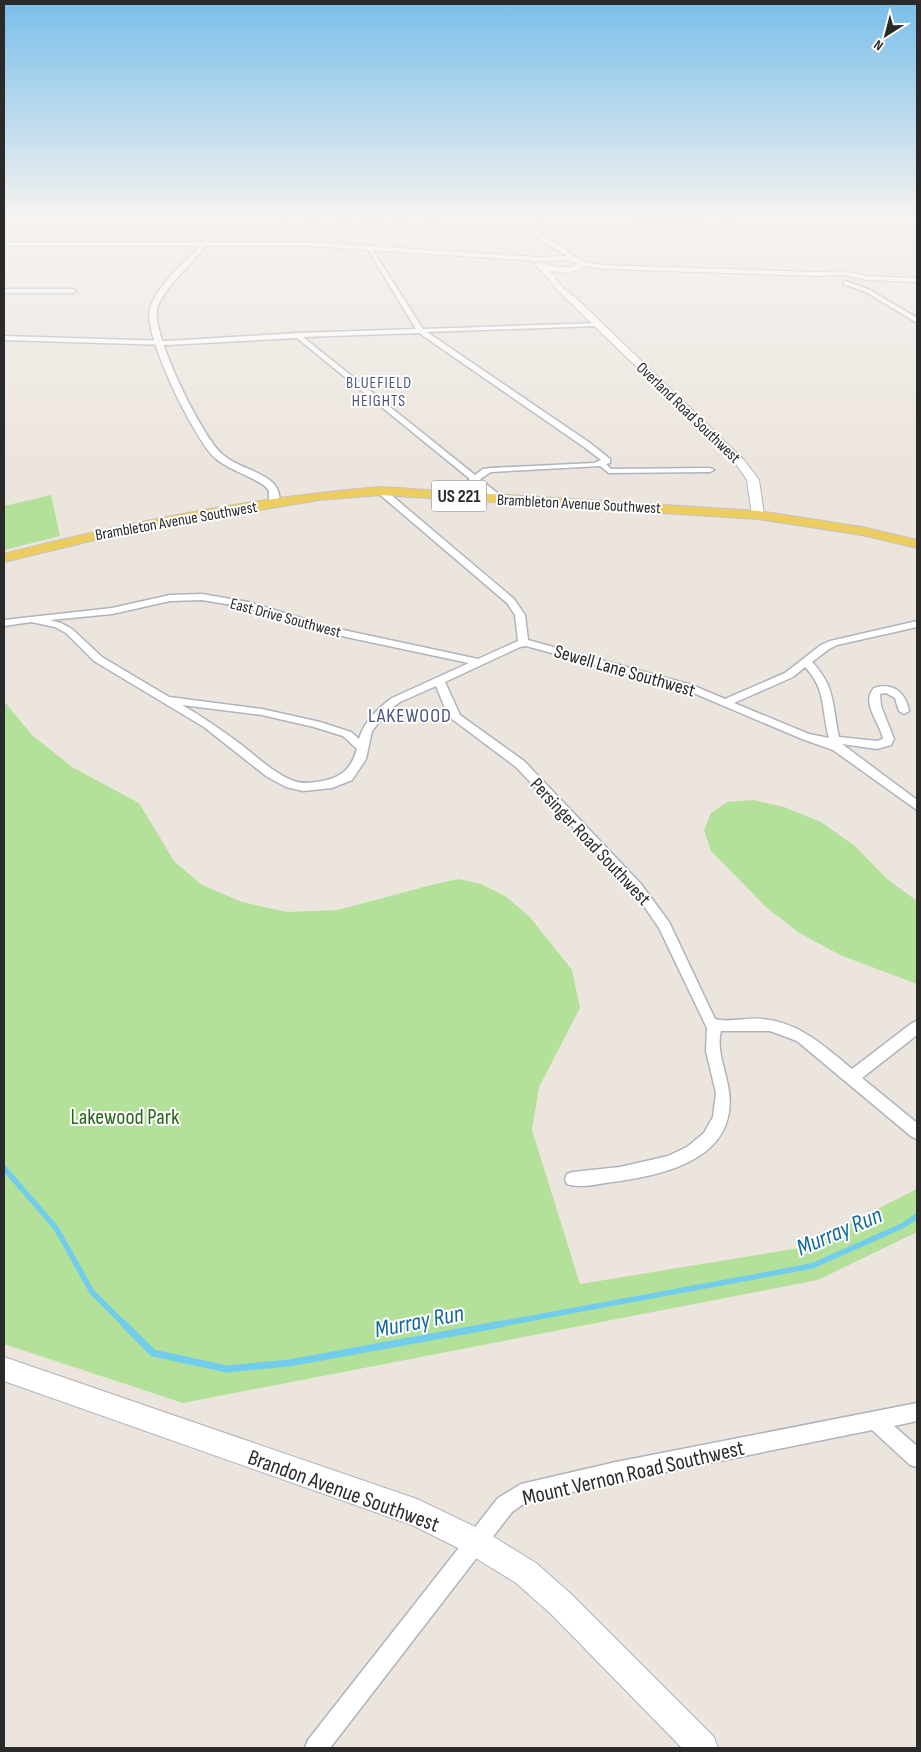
<svg xmlns="http://www.w3.org/2000/svg" width="921" height="1752" viewBox="0 0 921 1752" font-family="'Sofia Sans Condensed',sans-serif">
	<rect width="100%" height="100%" fill="#ece5dd"/>
	<!-- green -->
	<g fill="#b3e19a">
		<path d="M 51,495 L 60,536 L 4,550 L 4,506 Z"/>
		<path d="M 4,701 L 32,735 L 72,767 L 139,803 L 174,861 L 202,885 L 242,902 L 287,912 L 338,910 L 435,884 L 459,879 L 481,884 L 505,896 L 529,916 L 572,970 L 580,1008 L 539,1087 L 532,1130 L 580,1284 L 799,1248 L 917,1189 L 917,1232 L 818,1280 L 183,1403 L 4,1344 Z"/>
		<path d="M 753,800 L 784,807 L 821,822 L 855,846 L 887,879 L 917,901 L 917,984 L 840,955 L 798,932 L 766,907 L 711,851 L 704,830 L 711,813 L 727,802 Z"/>
	</g>
	<g fill="none" stroke-linecap="round" stroke-linejoin="round">
		<!-- stream-far1 -->
		<g stroke="#72ccec" stroke-width="5.5">
			<path d="M 4,1168 L 56,1228 L 92,1292 L 125,1325"/>
			<path d="M 495,1325 L 812,1266 L 902,1226 L 917,1216"/>
		</g>
		<!-- stream -->
		<path stroke="#72ccec" stroke-width="7" d="M 124,1324 L 153,1353 L 227,1369 L 289,1363 L 502,1324"/>
		<!-- minor casing -->
		<g stroke="#b0b3be" stroke-width="3">
			<g id="minor">
				<path d="M 558,219 L 685,225 L 726,219 L 739,219 L 685,229 L 558,223 L 536,229 L 536,232 L 555,242 L 579,259 L 577,262 L 530,233 L 530,228 L 535,224 Z"/>
				<path d="M 370,246 L 423,329 L 599,323 L 599,325 L 597,326 L 427,332 L 590,443 L 610,459 L 610,463 L 606,464 L 611,469 L 710,468 L 714,470 L 710,472 L 609,473 L 600,466 L 491,472 L 480,479 L 501,496 L 501,500 L 495,500 L 475,483 L 453,497 L 450,497 L 450,493 L 470,479 L 297,338 L 168,345 L 4,340 L 4,336 L 168,341 L 298,333 L 416,329 L 367,248 ZM 419,333 L 584,447 L 601,460 L 594,463 L 491,468 L 483,469 L 475,475 L 303,337 Z"/>
				<path d="M 845,281 L 870,290 L 917,318 L 917,323 L 866,292 L 843,284 Z"/>
				<path d="M 4,289 L 73,289 L 76,291 L 73,293 L 4,293 Z"/>
				<path d="M 378,489 L 384,489 L 514,599 L 525,615 L 528,640 L 692,685 L 725,699 L 785,673 L 821,645 L 830,641 L 917,621 L 917,627 L 837,645 L 829,649 L 812,662 C 836,687 832,706 839,737 L 877,741 L 883,739 C 881,724 860,703 874,688 C 893,682 906,693 909,711 L 904,714 L 899,711 L 895,698 L 886,693 L 880,694 L 881,706 L 894,739 L 891,745 L 877,749 L 842,744 L 917,800 L 917,810 L 833,750 L 802,739 L 684,689 L 526,646 L 520,647 L 445,682 L 460,715 L 524,761 L 641,884 L 669,922 L 715,1019 C 729,1023 747,1017 762,1019 C 799,1022 824,1046 852,1069 L 912,1023 L 917,1021 L 917,1035 L 862,1078 L 917,1123 L 917,1139 L 912,1137 L 797,1041 L 770,1031 L 721,1031 C 714,1059 736,1084 728,1117 C 717,1167 646,1178 605,1183 C 593,1185 578,1188 567,1184 L 565,1179 L 567,1174 L 573,1172 L 620,1167 L 668,1156 L 687,1147 L 704,1133 L 713,1117 L 716,1093 L 706,1051 L 707,1028 L 659,928 L 633,890 L 516,767 L 452,719 L 445,708 L 436,686 L 400,702 L 389,710 L 372,731 L 366,759 L 352,780 L 332,788 L 303,791 L 286,787 L 266,776 L 204,727 L 94,661 L 66,633 L 55,627 L 31,622 L 4,626 L 4,620 L 112,608 L 170,595 L 202,594 L 248,602 L 334,628 L 478,659 L 518,641 L 515,615 L 507,603 L 378,493 ZM 202,600 L 244,607 L 332,634 L 469,663 L 392,698 C 378,708 364,722 359,739 L 351,732 L 320,722 L 262,709 L 169,697 L 102,657 L 72,629 L 61,623 L 50,620 L 112,614 L 170,601 ZM 805,667 C 827,690 821,710 829,738 L 809,734 L 734,703 L 793,677 ZM 182,705 L 262,715 L 314,727 L 343,736 L 357,749 C 351,771 339,779 316,782 C 309,783 301,784 294,781 C 275,774 258,758 243,746 C 223,731 203,717 182,705 Z"/>
				<path d="M 917,1403 L 917,1421 L 894,1426 L 917,1446 L 917,1467 L 910,1465 L 872,1430 L 616,1482 L 525,1503 L 512,1512 L 330,1748 L 305,1748 L 308,1740 L 498,1498 L 521,1484 L 616,1462 Z"/>
			</g>
		</g>
		<!-- tertiary casing -->
		<g stroke="#b0b3be" stroke-width="3">
			<path id="tertiary" d="M 202,243 L 207,244 C 194,263 162,288 157,310 C 152,335 202,437 222,454 C 235,466 254,469 268,479 C 277,485 282,495 278,505 L 274,506 L 269,503 L 269,491 L 265,486 C 249,475 229,470 215,458 C 195,440 142,333 150,309 C 158,283 185,263 202,243 Z"/>
		</g>
		<!-- secondary casing -->
		<g stroke="#b0b3be" stroke-width="2">
			<g id="secondary">
				<path d="M 4,242 L 308,242 L 538,257 L 568,256 L 589,263 L 606,265 L 818,272 L 844,271 L 867,276 L 917,278 L 917,282 L 867,280 L 844,275 L 818,276 L 606,269 L 582,266 L 580,270 L 562,273 L 550,271 L 564,289 L 577,299 L 744,460 L 759,480 L 764,515 L 758,519 L 752,515 L 747,480 L 736,464 L 571,303 C 556,291 548,276 534,264 L 538,262 C 551,266 560,269 574,266 L 576,263 L 567,260 L 538,261 L 308,246 L 4,246 Z"/>
				<path d="M 4,1357 L 417,1499 L 486,1532 L 536,1563 L 571,1594 L 714,1737 L 718,1748 L 682,1748 L 551,1614 L 516,1583 L 466,1552 L 412,1525 L 4,1381 Z"/>
			</g>
		</g>
		<!-- primary casing -->
		<g stroke="#c3c3c3" stroke-width="2">
			<path id="primary" d="M 381,487 L 758,511 L 862,527 L 917,540 L 917,548 L 862,535 L 758,519 L 381,495 L 319,500 L 128,532 L 4,562 L 4,554 C 127,522 254,497 381,487 Z"/>
		</g>
		<!-- minor -->
		<use href="#minor" fill="#fff" fill-rule="evenodd"/>
		<!-- tertiary -->
		<use href="#tertiary" fill="#fff" fill-rule="evenodd"/>
		<!-- secondary -->
		<use href="#secondary" fill="#fff" fill-rule="evenodd"/>
		<!-- primary -->
		<use href="#primary" fill="#edcc60" fill-rule="evenodd"/>
		<!-- rail casing -->
		<g stroke="#9fa3b4" stroke-width="2.5">
			<path id="rail" d="M 276,219 L 343,221 L 445,219"/>
		</g>
		<!-- rail -->
		<use href="#rail" stroke="#fff" stroke-width="2" stroke-dasharray="5.5" stroke-linecap="butt"/>
	</g>
	<!-- sky -->
	<linearGradient id="sky" x2="0" y2="1"><stop stop-color="#79beea"/><stop offset="0.47" stop-color="#f6f3f0"/><stop offset="1" stop-color="#f6f3f0" stop-opacity="0"/></linearGradient>
	<rect width="921" height="464" fill="url(#sky)"/>
	<g text-anchor="middle" stroke-width="4" stroke-linejoin="round" paint-order="stroke">
		<!-- far-neighbourhood labels -->
		<g font-size="16" letter-spacing="1" fill="#4c547a" stroke="#fff">
			<text x="379" y="388">BLUEFIELD<tspan x="379" dy="18">HEIGHTS</tspan></text>
		</g>
		<!-- far-street labels -->
		<g font-size="16" fill="#2a2a2a" stroke="#fff">
			<text transform="translate(689 412) rotate(44)" y="6">Overland Road Southwest</text>
			<text transform="translate(579 503) rotate(3)" y="6">Brambleton Avenue Southwest</text>
			<text transform="translate(176 520) rotate(-10)" y="6">Brambleton Avenue Southwest</text>
			<text transform="translate(286 617) rotate(15)" y="6">East Drive Southwest</text>
		</g>
		<!-- shield labels -->
		<rect fill="#fff" stroke="#6a6a6a" stroke-width="1" x="431.5" y="480.5" width="55" height="31" rx="4"/>
		<g font-size="18" font-weight="bold" fill="#2a2a2a">
			<text x="459" y="502">US 221</text>
		</g>
		<!-- street labels -->
		<g font-size="19" fill="#2a2a2a" stroke="#fff">
			<text transform="translate(625 670) rotate(16)" y="7">Sewell Lane Southwest</text>
			<text transform="translate(591 841) rotate(47)" y="7">Persinger Road Southwest</text>
		</g>
		<!-- neighbourhood labels -->
		<g font-size="20" letter-spacing="1" fill="#4c547a" stroke="#fff">
			<text x="410" y="722">LAKEWOOD</text>
		</g>
		<!-- near-park labels -->
		<g font-size="22" fill="#2b661c" stroke="#fff">
			<text x="125" y="1124">Lakewood Park</text>
		</g>
		<!-- near-street labels -->
		<g font-size="22" fill="#2a2a2a" stroke="#fff">
			<text transform="translate(633 1472) rotate(-13)" y="8">Mount Vernon Road Southwest</text>
			<text transform="translate(344 1490) rotate(20)" y="8">Brandon Avenue Southwest</text>
		</g>
		<!-- near-water labels -->
		<g font-size="24" font-style="italic" fill="#106a98" stroke="#fff">
			<text transform="translate(839 1231) rotate(-23)" y="8">Murray Run</text>
			<text transform="translate(419 1321) rotate(-11)" y="8">Murray Run</text>
		</g>
	</g>
	<!-- border -->
	<rect width="921" height="1752" fill="none" stroke="#2a2a2a" stroke-width="10"/>
	<!-- north arrow -->
	<g transform="translate(886 35) rotate(216)" stroke="#ffffff" stroke-width="4" paint-order="stroke">
	<path d="M0-4L9 19L0 12L-9 19Z" fill="#2a2a2a"/>
	<text y="-8" font-size="14" font-weight="bold" text-anchor="middle" fill="#2a2a2a">N</text>
	</g>
</svg>
